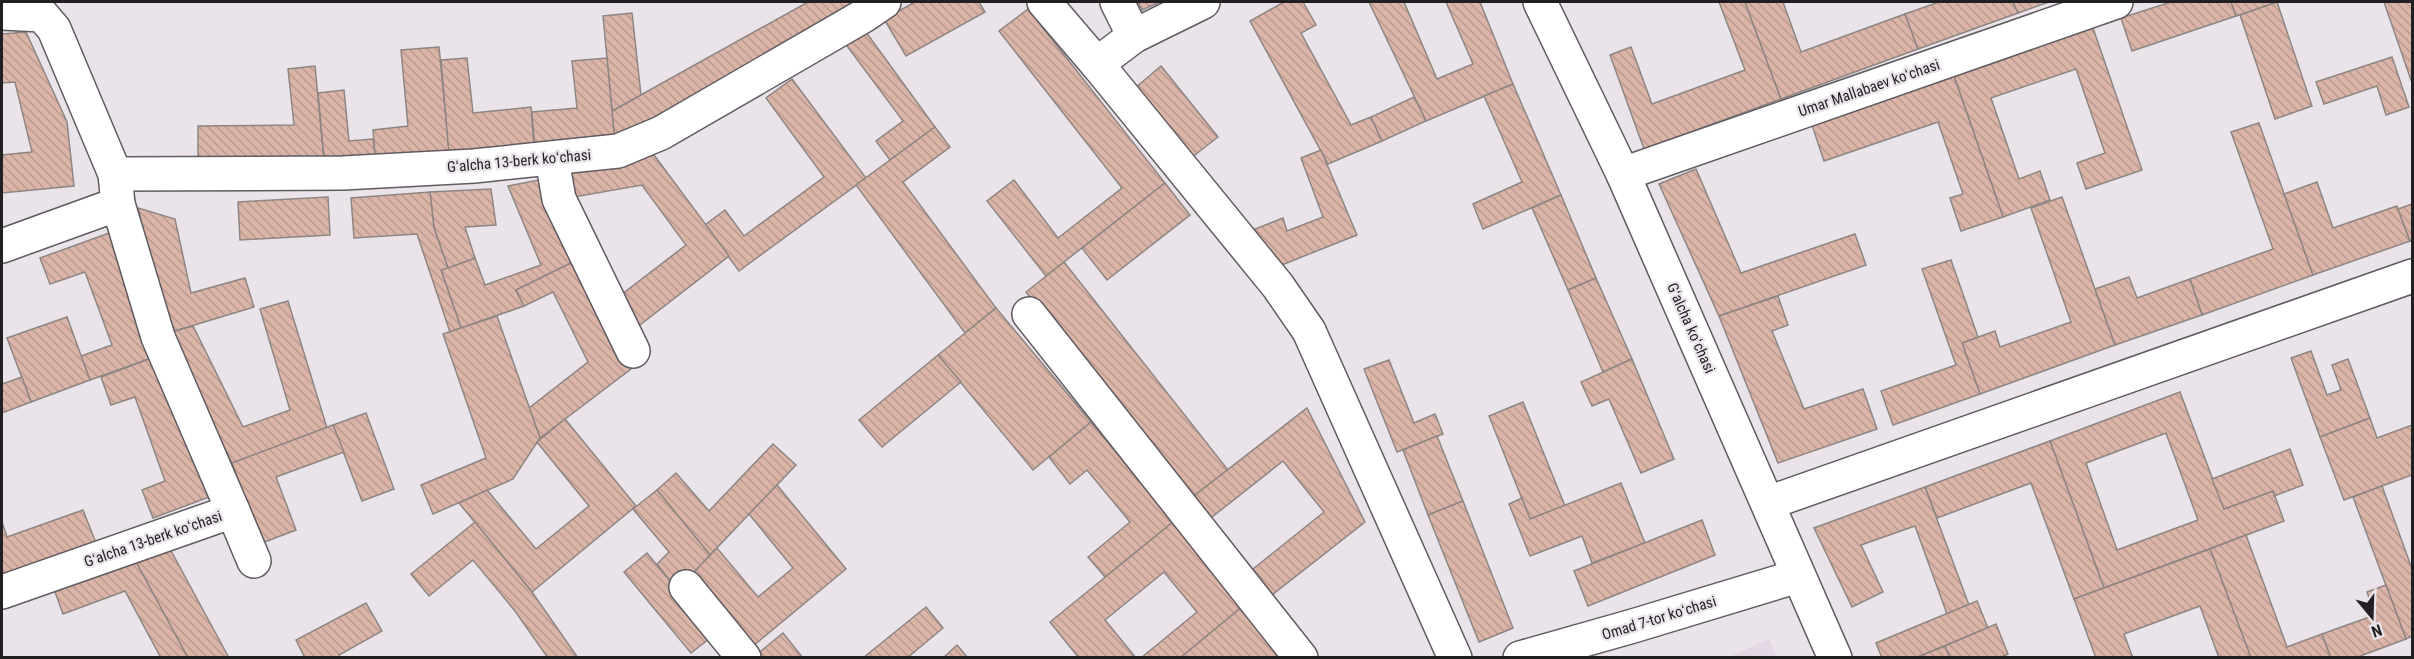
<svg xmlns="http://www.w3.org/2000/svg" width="2414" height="659" viewBox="0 0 2414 659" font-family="'Roboto Condensed',sans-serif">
	<defs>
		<pattern id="building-back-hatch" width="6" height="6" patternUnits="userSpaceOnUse" patternTransform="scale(1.5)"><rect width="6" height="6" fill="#dab5a7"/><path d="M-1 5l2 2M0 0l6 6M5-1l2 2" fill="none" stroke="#bb9b8f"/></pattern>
	</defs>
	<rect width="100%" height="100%" fill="#eae4ea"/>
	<!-- built -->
	<path fill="#e3d7e3" d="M 1769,639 L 1777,657 L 1729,657 Z"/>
	<!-- building -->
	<g fill="url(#building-back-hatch)" stroke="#8e8683" stroke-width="1.5" fill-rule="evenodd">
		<path d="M 808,2 L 862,2 L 615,143 L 612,111 Z"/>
		<path d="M 915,2 L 979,2 L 985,12 L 906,56 L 884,19 Z"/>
		<path d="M 1138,2 L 1160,2 L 1142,10 Z"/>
		<path d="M 1284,2 L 1303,2 L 1316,25 L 1301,33 L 1351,125 L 1371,117 L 1382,141 L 1328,164 L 1250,21 Z"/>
		<path d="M 1369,2 L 1404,2 L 1437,79 L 1473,64 L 1446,2 L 1480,2 L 1513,84 L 1426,121 Z"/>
		<path d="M 1719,2 L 1745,2 L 1781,99 L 1644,149 L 1610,55 L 1631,47 L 1652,104 L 1745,70 Z"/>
		<path d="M 1745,2 L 1783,2 L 1801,52 L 1905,14 L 1918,49 L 1781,99 Z"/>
		<path d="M 1939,2 L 2013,2 L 2018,13 L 1918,49 L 1905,14 Z"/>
		<path d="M 2013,2 L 2049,2 L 2018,13 Z"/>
		<path d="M 2171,2 L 2231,2 L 2236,16 L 2132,51 L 2121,18 Z"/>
		<path d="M 2231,2 L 2279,2 L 2236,16 Z"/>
		<path d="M 2277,2 L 2312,106 L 2275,119 L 2240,15 Z"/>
		<path d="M 2384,2 L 2412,2 L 2412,79 L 2411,80 Z"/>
		<path d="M 1028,9 L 1165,183 L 1046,276 L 987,201 L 1014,180 L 1058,238 L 1122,188 L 999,31 Z"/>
		<path d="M 632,13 L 641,95 L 612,111 L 603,16 Z"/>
		<path d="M 863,28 L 935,127 L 890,160 L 876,141 L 903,121 L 844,42 Z"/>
		<path d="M 2093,28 L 2142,170 L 2086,189 L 2077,163 L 2105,153 L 2076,69 L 1991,98 L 2019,179 L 2040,171 L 2050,200 L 2003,217 L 1954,76 Z"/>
		<path d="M 26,32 L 67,122 L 74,186 L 2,193 L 2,155 L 32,152 L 15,82 L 2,83 L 2,34 Z"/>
		<path d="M 439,47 L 450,160 L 376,167 L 373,130 L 408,126 L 401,50 Z"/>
		<path d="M 2392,57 L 2409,107 L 2386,115 L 2377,86 L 2324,104 L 2316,82 Z"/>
		<path d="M 467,58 L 473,113 L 531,107 L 534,146 L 449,154 L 441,60 Z"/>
		<path d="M 607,58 L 615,143 L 535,151 L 532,112 L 577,108 L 572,61 Z"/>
		<path d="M 315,66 L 324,161 L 198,161 L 198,126 L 294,125 L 288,69 Z"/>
		<path d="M 1161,66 L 1218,137 L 1191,158 L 1135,88 Z"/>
		<path d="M 1954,76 L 2003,217 L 1961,231 L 1950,198 L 1963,194 L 1938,122 L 1824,161 L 1812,125 Z"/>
		<path d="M 792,79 L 866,178 L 739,271 L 705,225 L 725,210 L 744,236 L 824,177 L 766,98 Z"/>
		<path d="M 1513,84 L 1561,195 L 1483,229 L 1473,204 L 1522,182 L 1484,96 Z"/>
		<path d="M 344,90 L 349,141 L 373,139 L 376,163 L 325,168 L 318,93 Z"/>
		<path d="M 1414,97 L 1426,121 L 1382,141 L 1371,117 Z"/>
		<path d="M 2259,123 L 2313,275 L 2202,315 L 2190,279 L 2273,249 L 2231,132 Z"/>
		<path d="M 935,127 L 950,147 L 903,182 L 996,308 L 965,333 L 856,185 Z"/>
		<path d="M 1321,150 L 1357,235 L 1279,266 L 1250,231 L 1283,218 L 1287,231 L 1323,217 L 1301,158 Z"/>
		<path d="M 654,155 L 729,256 L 632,331 L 617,298 L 686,245 L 642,185 L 563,199 L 558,172 Z"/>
		<path d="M 1696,169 L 1741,273 L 1855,234 L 1866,265 L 1719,316 L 1659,184 Z"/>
		<path d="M 544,179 L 577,260 L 516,290 L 524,306 L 461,328 L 441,270 L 475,258 L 485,285 L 541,265 L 508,186 Z"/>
		<path d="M 2317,182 L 2333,228 L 2397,206 L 2410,241 L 2313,275 L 2284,194 Z"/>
		<path d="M 1165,183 L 1190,215 L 1107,280 L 1082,248 Z"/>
		<path d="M 491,189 L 496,225 L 465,227 L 475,258 L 448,268 L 434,228 L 430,192 Z"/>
		<path d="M 430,192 L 434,228 L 448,268 L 441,270 L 461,328 L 450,332 L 417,234 L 354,238 L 351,198 Z"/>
		<path d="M 1561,195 L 1596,278 L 1568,290 L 1532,208 Z"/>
		<path d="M 328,197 L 330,235 L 240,240 L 238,202 Z"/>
		<path d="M 2062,197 L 2115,345 L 1980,394 L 1962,343 L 1995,331 L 2000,347 L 2071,322 L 2031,208 Z"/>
		<path d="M 2412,204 L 2412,240 L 2410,241 L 2398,209 Z"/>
		<path d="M 138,208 L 175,219 L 191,293 L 245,278 L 254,307 L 168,333 Z"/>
		<path d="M 112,232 L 157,356 L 90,380 L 81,356 L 112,345 L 85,272 L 50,284 L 40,258 Z"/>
		<path d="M 577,260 L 631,369 L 540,438 L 529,408 L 588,362 L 553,292 L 524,306 L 516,290 Z"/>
		<path d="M 1951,260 L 1978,337 L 1962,343 L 1980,394 L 1893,425 L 1881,391 L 1956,365 L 1922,269 Z"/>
		<path d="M 1064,262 L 1228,470 L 1190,499 L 1026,292 Z"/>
		<path d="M 2129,277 L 2137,298 L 2190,279 L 2202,315 L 2115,345 L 2095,289 Z"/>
		<path d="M 1596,278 L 1632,359 L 1603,372 L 1568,290 Z"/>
		<path d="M 1778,296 L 1788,325 L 1772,331 L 1804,409 L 1863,389 L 1877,429 L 1778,463 L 1719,316 Z"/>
		<path d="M 288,301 L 327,428 L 232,463 L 168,333 L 193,326 L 243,427 L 290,410 L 260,309 Z"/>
		<path d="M 996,308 L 1091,422 L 1033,470 L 938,355 Z"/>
		<path d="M 497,316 L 540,438 L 513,479 L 433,514 L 421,485 L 486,458 L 443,334 Z"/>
		<path d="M 67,317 L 90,380 L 31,402 L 7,338 Z"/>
		<path d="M 2311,351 L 2327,395 L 2341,390 L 2332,365 L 2348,359 L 2370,418 L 2320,437 L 2291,358 Z"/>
		<path d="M 938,355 L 961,382 L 882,447 L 859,420 Z"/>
		<path d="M 157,356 L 209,497 L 153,518 L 142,490 L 165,481 L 135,397 L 111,405 L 101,377 Z"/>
		<path d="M 1632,359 L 1674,459 L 1641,473 L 1609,399 L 1592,406 L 1581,382 Z"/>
		<path d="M 1389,360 L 1414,423 L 1435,414 L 1443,434 L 1397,452 L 1364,369 Z"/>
		<path d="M 22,377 L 31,402 L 2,413 L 2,384 Z"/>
		<path d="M 2180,392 L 2224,509 L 2273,491 L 2284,521 L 2104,588 L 2050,441 ZM 2166,433 L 2198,520 L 2117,550 L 2086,463 Z"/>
		<path d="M 1523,402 L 1565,506 L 1530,519 L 1489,416 Z"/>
		<path d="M 1307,408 L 1365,522 L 1268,598 L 1248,573 L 1324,512 L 1283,461 L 1207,521 L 1190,499 Z"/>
		<path d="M 366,413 L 394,489 L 362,501 L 333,425 Z"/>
		<path d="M 2370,418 L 2377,438 L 2412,425 L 2412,475 L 2344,500 L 2320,437 Z"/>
		<path d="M 565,419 L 636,506 L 532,592 L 459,503 L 487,490 L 536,549 L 589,506 L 537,442 Z"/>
		<path d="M 1091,422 L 1173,522 L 1105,577 L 1088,557 L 1130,522 L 1087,470 L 1070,484 L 1049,457 Z"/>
		<path d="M 333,425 L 344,452 L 276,477 L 296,530 L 262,543 L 232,463 Z"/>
		<path d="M 1437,436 L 1463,501 L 1428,515 L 1403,450 Z"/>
		<path d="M 2050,441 L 2104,588 L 2074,599 L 2031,483 L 1937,518 L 1925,487 Z"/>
		<path d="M 773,444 L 796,465 L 710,555 L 657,490 L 676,473 L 709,511 Z"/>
		<path d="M 2290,449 L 2303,485 L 2274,496 L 2273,491 L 2224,509 L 2212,479 Z"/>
		<path d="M 1621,483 L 1645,543 L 1592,563 L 1582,536 L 1530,556 L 1509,504 L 1522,498 L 1530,519 Z"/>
		<path d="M 777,485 L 846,569 L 753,646 L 693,573 L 717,548 L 758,597 L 793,568 L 749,514 Z"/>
		<path d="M 2382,486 L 2412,569 L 2412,636 L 2406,639 L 2353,497 Z"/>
		<path d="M 1925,487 L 1969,605 L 1947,614 L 1915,526 L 1861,545 L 1883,592 L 1852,607 L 1814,528 Z"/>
		<path d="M 657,490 L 710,555 L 677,590 L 657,564 L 669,552 L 633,509 Z"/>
		<path d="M 1463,501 L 1513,628 L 1479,642 L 1428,515 Z"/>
		<path d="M 83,510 L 96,543 L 2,578 L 2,522 L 7,537 Z"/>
		<path d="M 1702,520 L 1715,555 L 1588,606 L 1574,571 Z"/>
		<path d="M 475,522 L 532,592 L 578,658 L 548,658 L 515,611 L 473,560 L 429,596 L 411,574 Z"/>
		<path d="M 1173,522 L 1243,606 L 1180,658 L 1141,658 L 1197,612 L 1164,572 L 1105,620 L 1136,658 L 1079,658 L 1050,622 Z"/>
		<path d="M 2246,535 L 2287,647 L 2322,634 L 2331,658 L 2251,658 L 2210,549 Z"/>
		<path d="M 169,547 L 229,658 L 188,658 L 135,560 Z"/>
		<path d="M 2210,549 L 2251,658 L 2219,658 L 2200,606 L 2124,634 L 2133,658 L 2096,658 L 2074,599 Z"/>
		<path d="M 647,553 L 714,635 L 691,653 L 624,572 Z"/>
		<path d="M 135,560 L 188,658 L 161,658 L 125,591 L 63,614 L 54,589 Z"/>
		<path d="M 2386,585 L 2406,639 L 2355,658 L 2331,658 L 2322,634 L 2375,615 L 2367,592 Z"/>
		<path d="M 1977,601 L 1988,628 L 1915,658 L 1882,658 L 1876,643 Z"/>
		<path d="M 366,603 L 382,631 L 339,655 L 340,658 L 305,658 L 296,640 Z"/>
		<path d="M 1243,606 L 1285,658 L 1180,658 Z"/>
		<path d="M 926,607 L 943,628 L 907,658 L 863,658 Z"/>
		<path d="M 1996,624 L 2008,654 L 1999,658 L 1950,658 L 1945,646 Z"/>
		<path d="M 783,633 L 803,658 L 758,658 L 756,655 Z"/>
		<path d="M 957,645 L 968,658 L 943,658 Z"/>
		<path d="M 1945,646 L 1950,658 L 1915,658 Z"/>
	</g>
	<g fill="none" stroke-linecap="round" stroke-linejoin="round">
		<!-- minor casing -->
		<g stroke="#605b60" stroke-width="36">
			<g id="minor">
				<path d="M 1044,2 L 1097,64 L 1134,36 L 1203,2"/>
				<path d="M 1117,2 L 1134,36"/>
				<path d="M 1540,2 L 1623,174 L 1835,658"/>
				<path d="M 2,13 L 42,15 L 54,29 L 115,174"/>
				<path d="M 1097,64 L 1278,286 L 1309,331 L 1455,658"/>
				<path d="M 552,159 L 559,199 L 633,351"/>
				<path d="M 1623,174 L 2116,2"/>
				<path d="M 2,246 L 118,204 L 115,174 L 343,173 L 474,166 L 618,151 L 661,133 L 865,15 L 884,2"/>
				<path d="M 1029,314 L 1301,658"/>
				<path d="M 1768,503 L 2412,276"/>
				<path d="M 233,511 L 254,561"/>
				<path d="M 686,587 L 744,658"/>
				<path d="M 2,592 L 233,511 L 158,337 L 118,204"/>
				<path d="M 1520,658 L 1633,626 L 1798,576"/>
			</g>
		</g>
		<!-- minor -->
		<use href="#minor" stroke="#fff" stroke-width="33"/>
	</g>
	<g text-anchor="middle" stroke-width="4.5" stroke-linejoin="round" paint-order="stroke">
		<!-- street labels -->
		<g font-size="15" fill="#211f21" stroke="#eae4ea">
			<text transform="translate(1869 88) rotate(-19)" y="5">Umar Mallabaev koʻchasi</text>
			<text transform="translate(519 161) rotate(-5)" y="5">Gʻalcha 13-berk koʻchasi</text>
			<text transform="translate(1691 328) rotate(66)" y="5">Gʻalcha koʻchasi</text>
			<text transform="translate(153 539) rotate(-19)" y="5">Gʻalcha 13-berk koʻchasi</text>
			<text transform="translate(1659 618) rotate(-17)" y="5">Omad 7-tor koʻchasi</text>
		</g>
	</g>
	<!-- border -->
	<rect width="2414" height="659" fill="none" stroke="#211f21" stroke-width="6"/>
	<!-- north arrow -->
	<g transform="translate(2372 617) rotate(161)" stroke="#eae4ea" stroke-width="4.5" paint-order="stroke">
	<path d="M0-4.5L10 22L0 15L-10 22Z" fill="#211f21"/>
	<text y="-9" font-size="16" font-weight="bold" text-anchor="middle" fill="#211f21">N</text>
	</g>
</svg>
